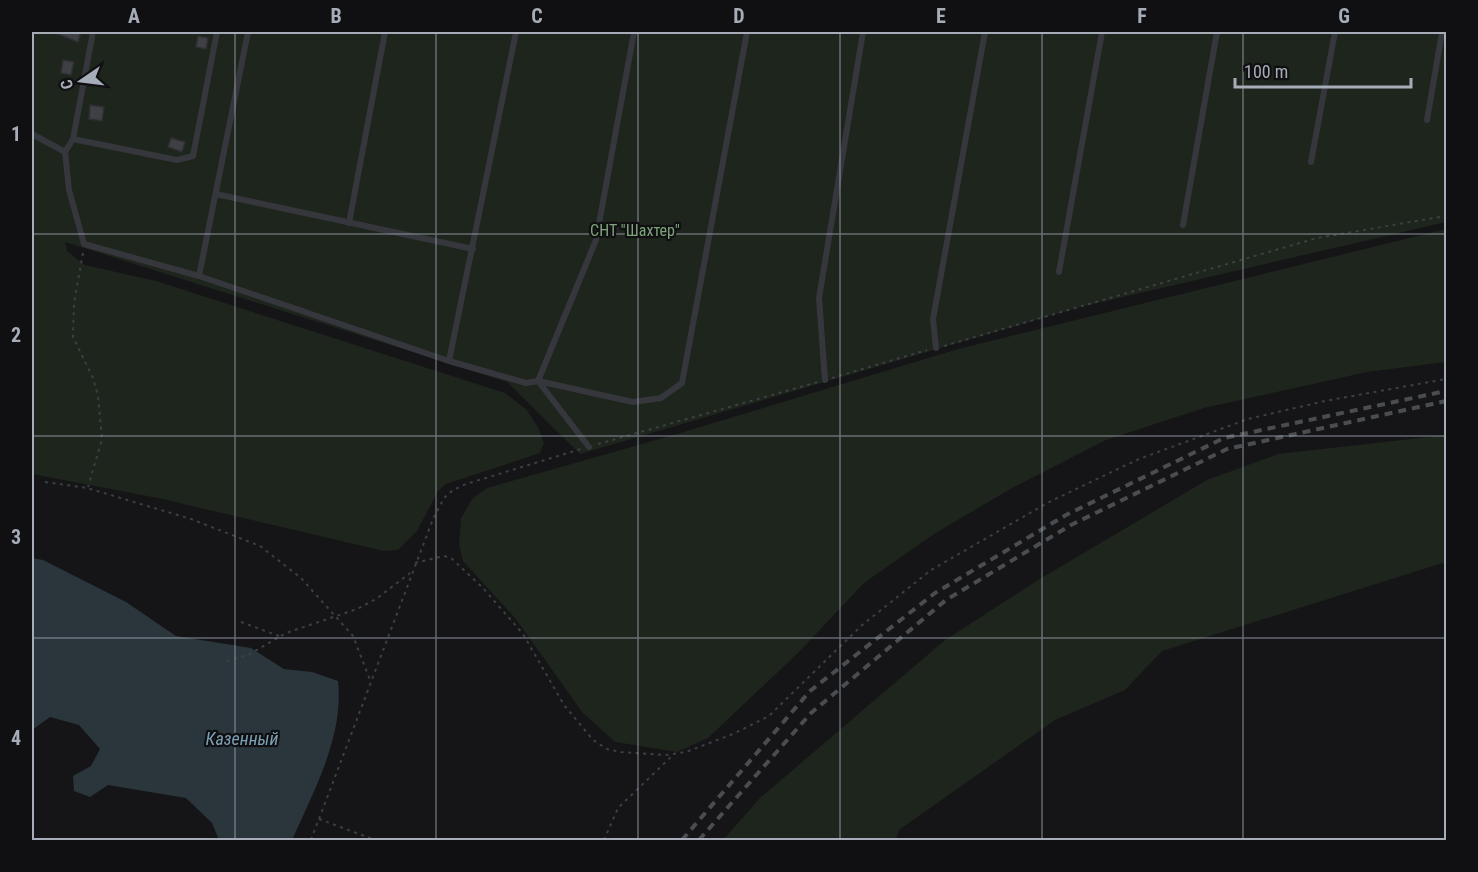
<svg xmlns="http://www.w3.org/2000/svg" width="1478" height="872" viewBox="0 0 1478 872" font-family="'Roboto Condensed',sans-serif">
	<rect width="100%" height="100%" fill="#151517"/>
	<!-- green -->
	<g fill="#1d251d">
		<path d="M 32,32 L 1446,32 L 1446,222 L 1080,307 L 580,454 L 507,382 L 65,242 L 67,251 L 85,265 L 156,281 L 505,393 L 526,409 L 538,427 L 544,443 L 540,453 L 446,484 L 438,491 L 417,531 L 398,550 L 384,551 L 158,498 L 32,474 Z"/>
		<path d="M 1446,229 L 1446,362 L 1367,372 L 1204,408 L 1106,440 L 1012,488 L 934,534 L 864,583 L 798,653 L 708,738 L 677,752 L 615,742 L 582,712 L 516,619 L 463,561 L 459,545 L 461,518 L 473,498 L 487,488 L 677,434 L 958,349 Z"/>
		<path d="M 1446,435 L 1446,562 L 1162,651 L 1125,690 L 1055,720 L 899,830 L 896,840 L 723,840 L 760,798 L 945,640 L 1043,577 L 1207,480 L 1278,454 Z"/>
	</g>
	<!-- water -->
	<path fill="#2a363c" d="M 32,558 L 43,560 L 126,602 L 176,636 L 251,648 L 284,669 L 312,672 L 338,681 C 344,736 314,791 292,840 L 219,840 L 212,823 L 186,798 L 108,785 L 90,797 L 74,791 L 73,776 L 91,766 L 100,749 L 79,725 L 50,717 L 32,730 Z"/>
	<!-- building -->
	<g fill="#3f4044" stroke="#2f2f33" stroke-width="1.5">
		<path d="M 53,32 L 81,32 L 78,42 Z"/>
		<path d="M 198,36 L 208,38 L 206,49 L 196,47 Z"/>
		<path d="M 63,60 L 74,62 L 71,75 L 61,73 Z"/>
		<path d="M 90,105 L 104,107 L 102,121 L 89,119 Z"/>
		<path d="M 171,138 L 185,142 L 182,152 L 168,147 Z"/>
	</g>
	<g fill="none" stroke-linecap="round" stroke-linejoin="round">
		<!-- path -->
		<g stroke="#3c3f43" stroke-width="2" stroke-dasharray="3 4.5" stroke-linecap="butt">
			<path d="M 83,253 L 74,303 L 73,337 L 93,378 L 98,396 L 102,439 L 88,487"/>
			<path d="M 944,346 L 1317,238 L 1446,216"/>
			<path d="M 832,378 L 927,350"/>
			<path d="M 598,444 L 818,382"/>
			<path d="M 45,482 L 87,488 L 191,519 L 260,546 L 301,578 L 353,636 L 370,680"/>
			<path d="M 415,563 L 444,556 L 451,558 L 483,588 L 523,634 L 564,705 L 593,740 L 607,749 L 621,752 L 666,755 L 686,752 L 733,734 L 769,716 L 861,626 L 931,570 L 1051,501 L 1139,459 L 1248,419 L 1325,401 L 1446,379"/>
			<path d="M 241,622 L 279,636"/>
			<path d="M 227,661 L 250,654 L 286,633 L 357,609 L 376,599 L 410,573"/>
			<path d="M 319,819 L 375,840"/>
			<path d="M 311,840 L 433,519 L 444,498 L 453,490 L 466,484 L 581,449"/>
			<path d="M 604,840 L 618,808 L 674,754"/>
		</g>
		<!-- service -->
		<g stroke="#36373c" stroke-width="6">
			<path d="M 634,32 L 596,240 L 538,381 L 633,402 L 661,398 L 682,383 L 747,32"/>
			<path d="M 1427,120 L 1442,32"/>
			<path d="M 32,134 L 65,152"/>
			<path d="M 73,139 L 177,160 L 193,156 L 217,32"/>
			<path d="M 65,152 L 69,190 L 84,244 L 199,276 L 449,361 L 526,383 L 538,381 L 589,447"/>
			<path d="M 65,152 L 73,139 L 93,32"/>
			<path d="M 1311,162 L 1335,32"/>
			<path d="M 216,194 L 473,249"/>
			<path d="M 349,223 L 385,32"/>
			<path d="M 1183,225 L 1217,32"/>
			<path d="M 1059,272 L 1102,32"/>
			<path d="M 199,276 L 248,32"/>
			<path d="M 936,348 L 933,319 L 985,32"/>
			<path d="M 449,361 L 516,32"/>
			<path d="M 825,380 L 819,298 L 863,32"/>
		</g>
		<!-- rail -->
		<g stroke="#494c51" stroke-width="4" stroke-dasharray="8 6" stroke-linecap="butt">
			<path d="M 682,840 L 810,691 L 935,593 L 1066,515 L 1224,438 L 1446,391"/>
			<path d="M 699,840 L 811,713 L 946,600 L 1071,525 L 1227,449 L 1446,401"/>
		</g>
	</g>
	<!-- grid -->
	<path fill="none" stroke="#a6adb8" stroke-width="1.5" stroke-opacity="0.55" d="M 235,32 L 235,840M 436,32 L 436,840M 638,32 L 638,840M 840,32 L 840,840M 1042,32 L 1042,840M 1243,32 L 1243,840M 32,234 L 1446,234M 32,436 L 1446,436M 32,638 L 1446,638"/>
	<g text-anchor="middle" stroke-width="4.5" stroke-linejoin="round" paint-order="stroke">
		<!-- park labels -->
		<g font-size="16" fill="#7ea47c" stroke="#101012">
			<text x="635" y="236">СНТ "Шахтер"</text>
		</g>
		<!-- water labels -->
		<g font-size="18" font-style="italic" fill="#7ba0b5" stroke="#101012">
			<text x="242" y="745">Казенный</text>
		</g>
	</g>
	<!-- border -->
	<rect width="1478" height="872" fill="none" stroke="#101012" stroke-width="66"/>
	<!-- north arrow -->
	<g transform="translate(81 81) rotate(256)" stroke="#101012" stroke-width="4.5" paint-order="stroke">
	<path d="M0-4.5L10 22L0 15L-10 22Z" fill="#a6adb8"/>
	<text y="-9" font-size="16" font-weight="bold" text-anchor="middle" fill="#a6adb8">С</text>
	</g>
	<!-- scale -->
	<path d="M1235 78v9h176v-9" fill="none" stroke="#a6adb8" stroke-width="3"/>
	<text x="1244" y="78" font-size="18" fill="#a6adb8" stroke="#101012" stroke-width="4.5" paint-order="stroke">100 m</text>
	<rect x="33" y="33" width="1412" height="806" fill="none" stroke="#a6adb8" stroke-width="2"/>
	<g font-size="20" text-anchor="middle" font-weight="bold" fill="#a6adb8">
		<text x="134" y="23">A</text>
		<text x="336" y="23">B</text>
		<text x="537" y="23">C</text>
		<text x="739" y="23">D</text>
		<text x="941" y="23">E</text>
		<text x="1142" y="23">F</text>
		<text x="1344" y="23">G</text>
		<text x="16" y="141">1</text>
		<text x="16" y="342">2</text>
		<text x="16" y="544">3</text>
		<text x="16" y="745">4</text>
	</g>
</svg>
